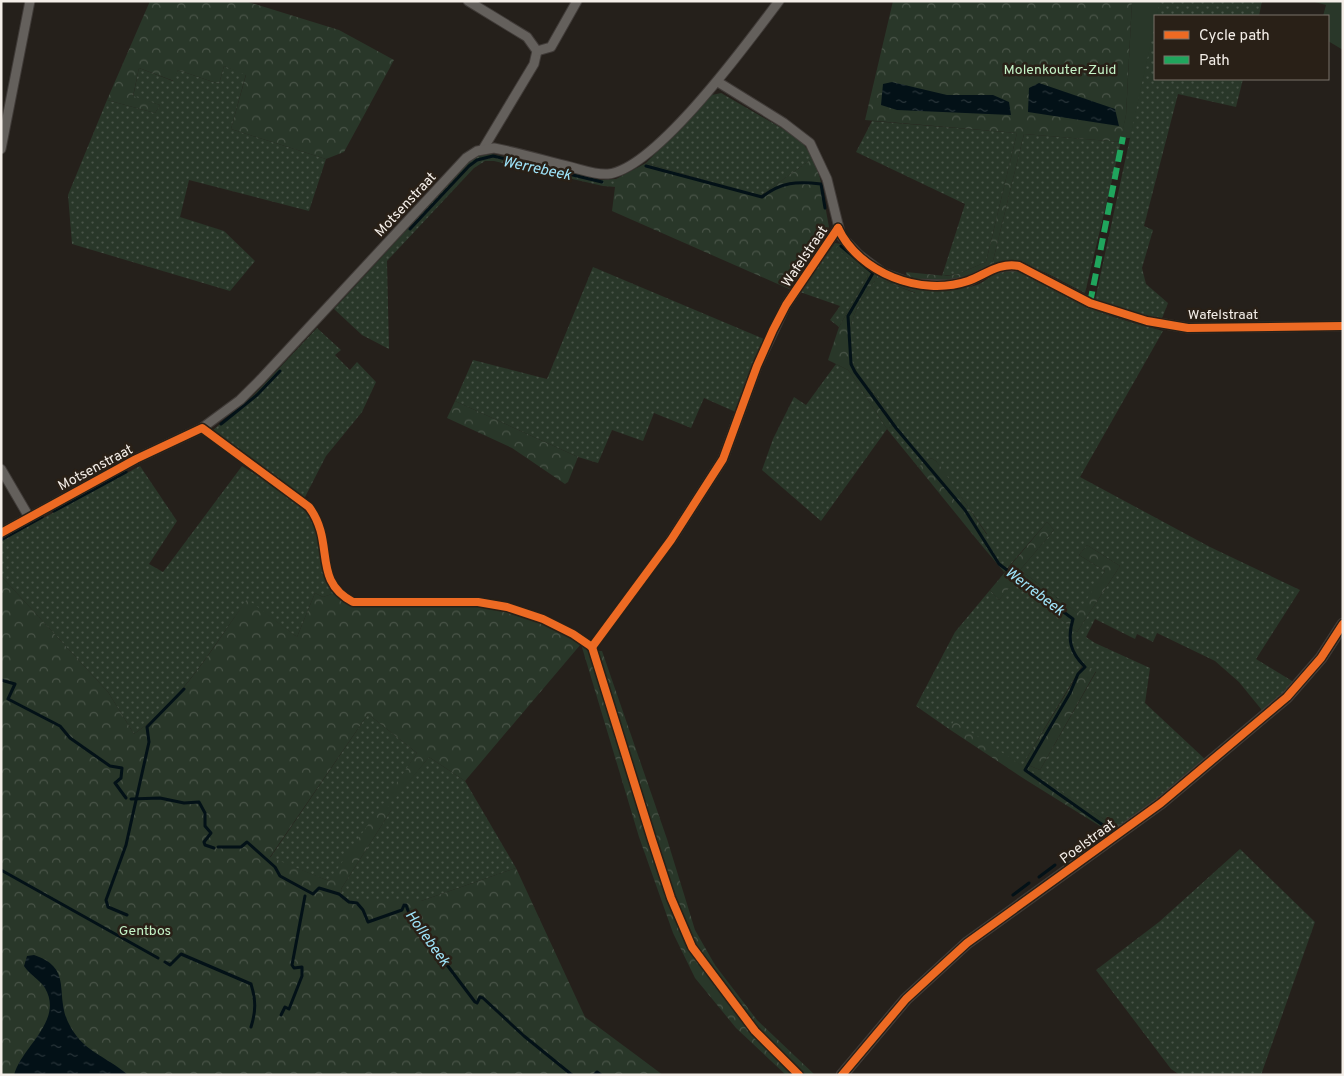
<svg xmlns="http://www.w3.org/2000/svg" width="1344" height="1076" viewBox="0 0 1344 1076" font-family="Overpass,sans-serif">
	<defs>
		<pattern id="grass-dots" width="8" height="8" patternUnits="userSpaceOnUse" patternTransform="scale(1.25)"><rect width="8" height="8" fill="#293729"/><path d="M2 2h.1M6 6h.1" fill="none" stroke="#495448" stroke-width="1.8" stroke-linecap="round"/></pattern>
		<pattern id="forest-crowns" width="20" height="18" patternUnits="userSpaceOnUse" patternTransform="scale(1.25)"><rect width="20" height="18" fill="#293729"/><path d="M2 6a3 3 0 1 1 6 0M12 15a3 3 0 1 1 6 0" fill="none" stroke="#495448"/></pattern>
		<pattern id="water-ripples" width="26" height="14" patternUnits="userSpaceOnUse" patternTransform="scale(1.25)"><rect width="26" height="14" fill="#031117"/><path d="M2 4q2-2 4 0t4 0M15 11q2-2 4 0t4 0" fill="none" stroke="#283439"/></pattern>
	</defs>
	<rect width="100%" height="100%" fill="#25201b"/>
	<!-- grass -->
	<g fill="url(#grass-dots)" fill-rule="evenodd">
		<path d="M 1135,1 L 1262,1 L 1259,16 L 1155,16 L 1155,79 L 1243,79 L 1236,107 L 1178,94 L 1144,226 L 1153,230 L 1142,268 L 1146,284 L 1168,303 L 1161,321 L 1095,300 L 1130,138 L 1125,137 Z"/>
		<path d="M 224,66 L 246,74 L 231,129 L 326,159 L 309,211 L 189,180 L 180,217 L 224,231 L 255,261 L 230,291 L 72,244 L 68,195 L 107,100 L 155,113 L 160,105 L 133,97 L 139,68 L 173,81 L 178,70 L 219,84 Z"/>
		<path d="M 721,93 L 783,129 L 802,142 L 813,158 L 760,196 L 646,163 L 712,95 Z"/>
		<path d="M 872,121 L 1017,133 L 986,262 L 958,274 L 942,276 L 965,204 L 856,152 Z"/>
		<path d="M 1024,134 L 1121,142 L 1085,293 C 1054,278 1027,257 992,265 Z"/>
		<path d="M 492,154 L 600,180 L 616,179 L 616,187 L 603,186 L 494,161 L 485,161 L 474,168 L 387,261 L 389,349 L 362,335 L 334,309 L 470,161 L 478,156 Z"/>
		<path d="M 835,243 L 841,244 L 837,248 L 868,275 L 839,327 L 830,320 L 840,306 L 800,292 Z"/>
		<path d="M 593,267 L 764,339 L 738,413 L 704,398 L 691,428 L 654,413 L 643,441 L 612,430 L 598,463 L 578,457 L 455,401 L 473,360 L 547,379 Z"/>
		<path d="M 1005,269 C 1031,271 1061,295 1085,306 C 1110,317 1137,324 1163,331 L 1080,477 L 1210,547 L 1300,590 L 1256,659 L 1297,684 L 1261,714 L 1261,709 L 1239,682 L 1215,661 L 1157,633 L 1153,642 L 1137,634 L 1135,639 L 1095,619 L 1086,637 L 1095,643 L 1150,668 L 1145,703 L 1207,761 L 1123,825 L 1108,822 L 954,722 L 949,729 L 916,706 L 955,632 L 990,590 L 999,600 L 1014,581 L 1077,632 L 1120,566 L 1087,545 L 1079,555 L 1105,571 L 1079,614 L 1020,570 L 1054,530 L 1047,522 L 1004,572 L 978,541 L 987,534 L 936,461 L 931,458 L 918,467 L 887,429 L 821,521 L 762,470 L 773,439 L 794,397 L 806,405 L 836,364 L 848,370 L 854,378 L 887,429 L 893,426 C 889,419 887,412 883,405 C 875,393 863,383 856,371 C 840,341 854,304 875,281 L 884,281 L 915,293 L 917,287 C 936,288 958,291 977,285 C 987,281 993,272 1005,269 ZM 1083,664 L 1096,672 L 1040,770 L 1028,765 L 1025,761 Z"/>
		<path d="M 317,328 L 341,350 L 335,355 L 350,370 L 357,362 L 376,382 L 362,412 L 326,456 L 304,499 L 212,431 L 254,395 Z"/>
		<path d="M 140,466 L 177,521 L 149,564 L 163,572 L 242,466 C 274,486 311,503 321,541 C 326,560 322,577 335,593 L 323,597 L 315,593 L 297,637 L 247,600 C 213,646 182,701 134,734 L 108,692 L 1,576 L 1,541 Z"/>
		<path d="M 368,714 L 417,753 L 390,794 L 395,798 L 429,757 L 465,781 L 516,868 L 421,901 L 343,901 L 341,889 L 392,809 L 329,881 L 270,858 Z"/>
		<path d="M 1240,849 L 1315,922 L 1261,1075 L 1180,1075 L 1171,1069 L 1096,970 L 1159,922 Z"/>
	</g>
	<!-- forest -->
	<g fill="url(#forest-crowns)">
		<path d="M 150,1 L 245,1 L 339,30 L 394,60 L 344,152 L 326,159 L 231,129 L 246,75 L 224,66 L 219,84 L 178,70 L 174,81 L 139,68 L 133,96 L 160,105 L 155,113 L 107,100 Z"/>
		<path d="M 893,1 L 1132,1 L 1126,115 L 1121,142 L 1024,134 L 992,265 C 962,281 941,287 907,276 L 906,272 L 946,276 L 958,274 L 986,262 L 1017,133 L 865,120 Z"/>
		<path d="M 813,158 L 820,178 L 829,227 L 789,289 L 612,211 L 616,179 L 646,163 L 760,196 Z"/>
		<path d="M 841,244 L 855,257 L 917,287 L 916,293 L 884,281 L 875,281 C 854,304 840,341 856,371 C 863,383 875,393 883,405 C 887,412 890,419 893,426 L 887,429 L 854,378 L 848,370 L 828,360 L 839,327 L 868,275 L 836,248 Z"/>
		<path d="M 455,401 L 578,457 L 568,482 L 565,484 L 512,448 L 447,418 Z"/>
		<path d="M 931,458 L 936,461 L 943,470 L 987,535 L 978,541 L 918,467 Z"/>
		<path d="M 1047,522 L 1054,530 L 1020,570 L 1078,613 L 1105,571 L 1079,555 L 1087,545 L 1120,566 L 1077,632 L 1014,582 L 999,600 L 990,590 Z"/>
		<path d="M 1,576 L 108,692 L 134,734 C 182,701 214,646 247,599 L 297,637 L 315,593 L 323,597 L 335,593 L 352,605 L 473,606 L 499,608 L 534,619 L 571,635 L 590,651 L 602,651 L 667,839 L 695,930 L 715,965 L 757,1020 L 815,1075 L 786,1075 L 736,1028 L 695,978 L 673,933 L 639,837 L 581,644 L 465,781 L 429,757 L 395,799 L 389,794 L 417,753 L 368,714 L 270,857 L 329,881 L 383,803 L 392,809 L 341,889 L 343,901 L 421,901 L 516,868 L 585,1017 L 663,1075 L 1,1075 Z"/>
		<path d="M 1084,664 L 1096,671 L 1040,770 L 1028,765 L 1025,761 Z"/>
		<path d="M 954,721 L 1108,822 L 1116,817 L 1123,825 L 1111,833 L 1026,780 L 949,729 Z"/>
	</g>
	<!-- pitch -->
	<g fill="#293729">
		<path d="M 1132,1 L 1160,1 L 1130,138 L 1121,137 L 1126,115 Z"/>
		<path d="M 1311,1 L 1343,1 L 1343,50 L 1328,41 L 1328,16 L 1323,16 L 1326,5 Z"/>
	</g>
	<!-- water -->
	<g fill="url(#water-ripples)">
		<path d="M 892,82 L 947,95 L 993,95 L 1009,102 L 1011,115 L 897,110 L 881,105 L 883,84 Z"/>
		<path d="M 1039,83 L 1115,109 L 1119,126 L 1028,112 L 1029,88 Z"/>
		<path d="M 34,955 C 73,968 55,993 68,1022 C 82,1052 105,1055 128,1075 L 14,1075 C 22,1046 64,1021 45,988 C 39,979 30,975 24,966 L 27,956 Z"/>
	</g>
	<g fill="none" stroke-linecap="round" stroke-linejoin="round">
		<!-- stream -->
		<g stroke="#031117" stroke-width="3">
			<path d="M 646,166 L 762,197 C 781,182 797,181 821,184 L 825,208"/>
			<path d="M 410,229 L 469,166 L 477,160 L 493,156 L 602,182"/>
			<path d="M 841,246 L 873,273 L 848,316 L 851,364 L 855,372 L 896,428 L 965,510 L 999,564 L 1073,619 C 1067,639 1070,652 1085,667 L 1078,674 L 1070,693 L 1025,770 L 1107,828 L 1064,859"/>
			<path d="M 221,424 L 257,395 L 280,371"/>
			<path d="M 54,511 L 126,472"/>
			<path d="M 1,540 L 42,517"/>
			<path d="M 1,680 L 15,684 L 8,699 L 60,726 L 70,738 L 110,766 L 122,768 L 121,778 L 115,783 L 126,798"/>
			<path d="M 131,799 L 160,798 L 184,803 L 199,802 L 205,813 L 205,826 L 211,833 L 204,842 L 205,845 L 214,848"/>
			<path d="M 218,847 L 241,847 L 247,842 L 275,867 L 280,876 L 313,894 L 319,888 L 339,894 L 349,902 L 357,903 L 363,910 L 368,922 L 402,910 L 404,905 L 406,905 L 410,916 L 475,1002 L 477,1003 L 480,997 L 483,998 L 524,1036 L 572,1075"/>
			<path d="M 1,870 L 158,958"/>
			<path d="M 1039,877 L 1055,865"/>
			<path d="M 1013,895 L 1029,883"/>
			<path d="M 127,915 L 108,907 L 106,900 L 126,845 L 149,742 L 147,727 L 184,689"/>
			<path d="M 165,962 L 170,965 L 181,954 L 251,984 C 256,1000 256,1011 251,1027"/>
			<path d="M 281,1015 L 285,1007 L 289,1009 L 302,976 L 302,967 L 294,968 L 292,965 L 305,896"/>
			<path d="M 594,1075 L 597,1072 L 601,1075"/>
		</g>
		<!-- minor casing -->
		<g stroke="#403b38" stroke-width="11">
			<g id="minor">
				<path d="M 468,1 L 527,37 L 537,51 L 534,64 L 483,149"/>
				<path d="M 537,51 L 551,47 L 577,1"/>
				<path d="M 718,82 L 784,123 L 810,143 L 827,179 L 841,236 L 859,255 L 883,273 L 913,284 L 948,285 L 969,281 L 991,270 L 1005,266 L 1019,266 L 1090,303 L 1147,321 L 1188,328 L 1343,326"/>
				<path d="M 1,149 L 30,1"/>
				<path d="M 1,469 L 29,517"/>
				<path d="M 1,533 L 136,459 L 202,428 L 240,400 L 261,379 L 466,158 L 477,151 L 494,148 C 520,153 546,161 571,167 C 583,170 596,175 608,174 C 656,169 749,41 779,1"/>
				<path d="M 671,540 L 723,459 L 757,366 L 786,305 L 838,228"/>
			</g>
		</g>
		<!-- tertiary casing -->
		<g stroke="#403b38" stroke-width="13">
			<path id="tertiary" d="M 842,1075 L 906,999 L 967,943 L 1161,803 L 1287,697 L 1321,658 L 1343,624"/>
		</g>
		<!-- minor -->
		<use href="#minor" stroke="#64605c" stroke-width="9"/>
		<!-- tertiary -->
		<use href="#tertiary" stroke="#64605c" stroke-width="11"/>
		<!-- quiet -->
		<path stroke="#20a55d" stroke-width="6" stroke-dasharray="12 6" stroke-linecap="butt" d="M 1090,303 L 1123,137"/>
		<!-- cycleway casing -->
		<g stroke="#292017" stroke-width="11">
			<g id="cycleway">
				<path d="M 838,228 C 859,273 921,297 968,281 C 985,275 999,262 1019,266 L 1090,303 L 1147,321 L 1188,328 L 1343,326"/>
				<path d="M 1,533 L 136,459 L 202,428 L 309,507 C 336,543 311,580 353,602 L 478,602 L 507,607 L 543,619 L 573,634 L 592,647"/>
				<path d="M 592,647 L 671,540 L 723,459 L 757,366 L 773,330 L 786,305 L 838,228"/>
				<path d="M 592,647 L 652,840 L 671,898 L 692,947 L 755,1031 L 799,1075"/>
				<path d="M 842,1075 L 906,999 L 967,943 L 1161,803 L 1287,697 L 1321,658 L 1343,624"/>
			</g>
		</g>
		<!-- cycleway -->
		<use href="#cycleway" stroke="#ed6a23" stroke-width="8"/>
	</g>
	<g text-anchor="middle" stroke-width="5" stroke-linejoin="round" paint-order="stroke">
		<!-- park labels -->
		<g font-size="14" fill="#c4f2c7" stroke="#292017">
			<text x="1060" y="74">Molenkouter-Zuid</text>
			<text x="145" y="935">Gentbos</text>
		</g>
		<!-- street labels -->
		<g font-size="14" fill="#f4eee8" stroke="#292017">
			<text transform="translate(405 204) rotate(-47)" y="5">Motsenstraat</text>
			<text transform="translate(804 256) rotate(-56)" y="5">Wafelstraat</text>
			<text x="1223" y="319">Wafelstraat</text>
			<text transform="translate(95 467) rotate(-28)" y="5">Motsenstraat</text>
			<text transform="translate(1087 841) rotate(-36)" y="5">Poelstraat</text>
		</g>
		<!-- water labels -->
		<g font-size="15" font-style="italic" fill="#9ee3f9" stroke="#292017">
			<text transform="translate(537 168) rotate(12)" y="5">Werrebeek</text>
			<text transform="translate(1035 591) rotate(37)" y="5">Werrebeek</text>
			<text transform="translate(428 938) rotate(54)" y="5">Hollebeek</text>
		</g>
	</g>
	<!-- border -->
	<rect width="1344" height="1076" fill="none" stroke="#f4eee8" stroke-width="5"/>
	<!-- legend -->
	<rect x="1154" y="15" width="175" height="65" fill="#292017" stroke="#7a726b"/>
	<rect x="1164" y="31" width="25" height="8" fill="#ed6a23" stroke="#7a726b"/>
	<text x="1199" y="40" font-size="15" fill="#f4eee8">Cycle path</text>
	<rect x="1164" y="56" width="25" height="8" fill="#20a55d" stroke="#7a726b"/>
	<text x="1199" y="65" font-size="15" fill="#f4eee8">Path</text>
</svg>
